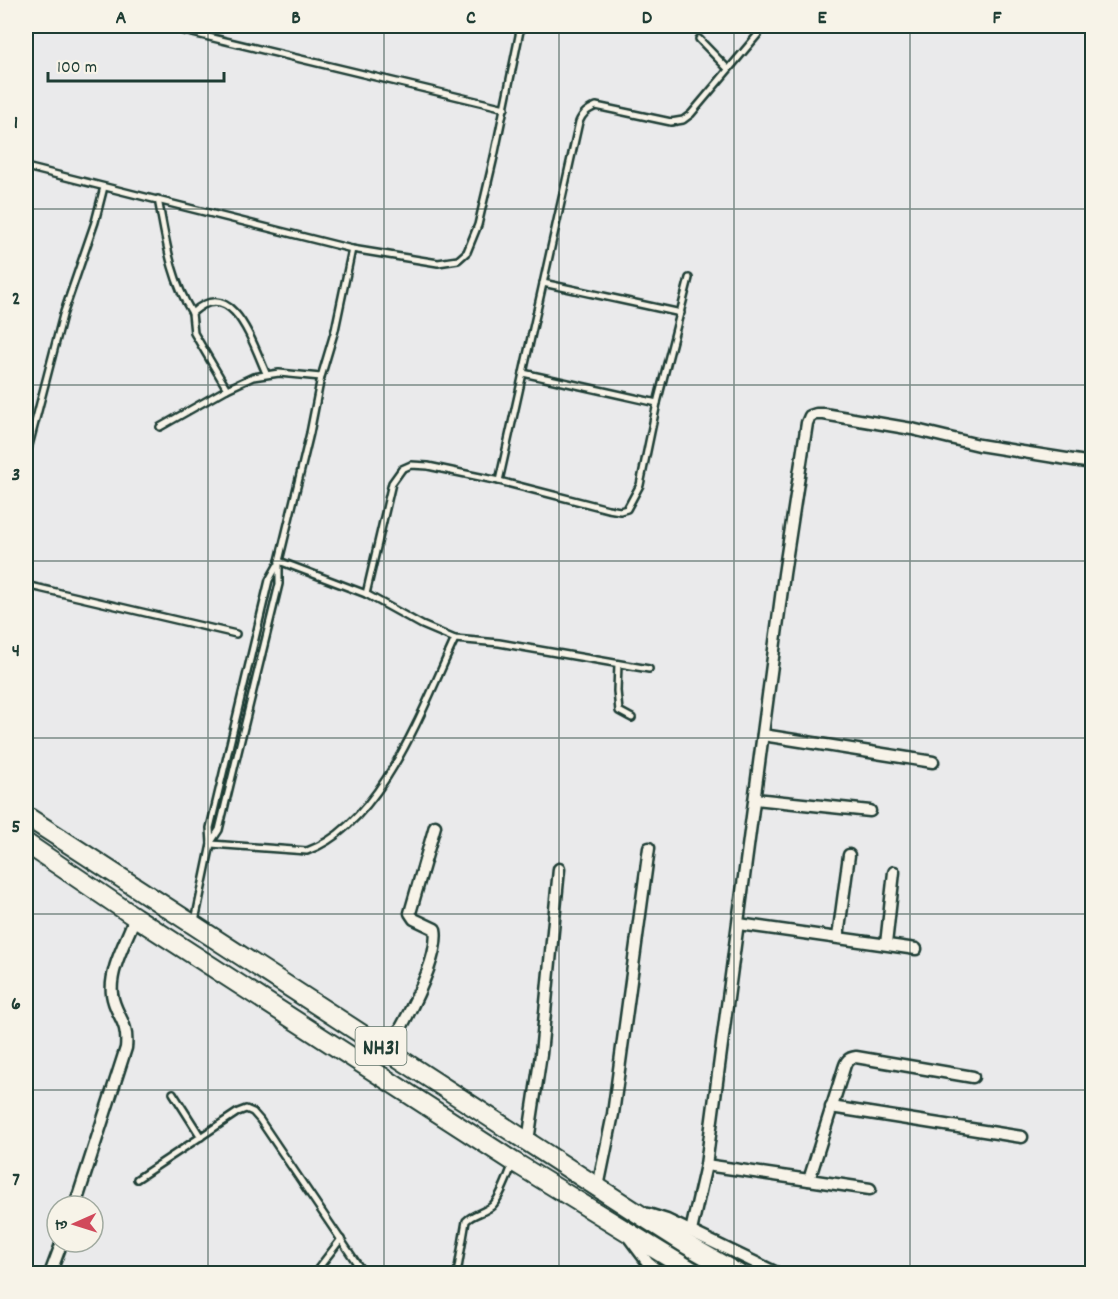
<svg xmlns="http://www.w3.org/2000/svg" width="1118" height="1299" viewBox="0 0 1118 1299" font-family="Dekko,'Playpen Sans Deva',sans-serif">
	<rect width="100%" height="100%" fill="#eaeaeb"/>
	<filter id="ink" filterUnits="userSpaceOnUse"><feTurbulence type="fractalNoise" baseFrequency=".0167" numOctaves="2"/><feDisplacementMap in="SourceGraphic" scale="12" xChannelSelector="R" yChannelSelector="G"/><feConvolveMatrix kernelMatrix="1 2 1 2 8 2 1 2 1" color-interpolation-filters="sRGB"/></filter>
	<g filter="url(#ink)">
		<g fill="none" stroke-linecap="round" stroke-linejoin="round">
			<!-- service casing -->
			<g stroke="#1f3d34" stroke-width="10">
				<g id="service">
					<path d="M 163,26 L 505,108"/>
					<path d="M 699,39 L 727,68"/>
					<path d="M 26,167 L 352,249 L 438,263 L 458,260 L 467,252 L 478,225 L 494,157 L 521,26"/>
					<path d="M 158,199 C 166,240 170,277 192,313"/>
					<path d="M 543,283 L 681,313"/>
					<path d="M 523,373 L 657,403"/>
					<path d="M 227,389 L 194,333 L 192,313 C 233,275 253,345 266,373"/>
					<path d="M 160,427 L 227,389 L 253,377 L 279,373 L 321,377"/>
					<path d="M 26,457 L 63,315 L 95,222 L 104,187"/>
					<path d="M 499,481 L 579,122 C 583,113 587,110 596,106 L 671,122 L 683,120 L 691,114 L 765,26"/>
					<path d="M 279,561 L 366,594 L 422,625 L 455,639 L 499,643 L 649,669"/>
					<path d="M 26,585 L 236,634"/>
					<path d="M 366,594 L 392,483 L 402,469 L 411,465 L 428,466 L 499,481 L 608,509 L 620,511 L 627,509 L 640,485 L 657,403 L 689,278"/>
					<path d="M 618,664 L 617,691 L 619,711 L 632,718"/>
					<path d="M 211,842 L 219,830 L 279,584 L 279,561 L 310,433 L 321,377 L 335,330 L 352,249"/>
					<path d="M 211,844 L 307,851 C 382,824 423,707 455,639"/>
					<path d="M 195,921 L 211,844 L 210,828 L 269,580 L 277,566"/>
					<path d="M 173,1093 L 201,1137"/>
					<path d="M 137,1179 L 238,1112 L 246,1109 L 253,1112 L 260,1120 L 364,1274"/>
					<path d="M 314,1274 L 341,1239"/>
					<path d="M 457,1274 L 466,1221 C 474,1213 484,1213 492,1206 C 501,1197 507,1178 512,1166"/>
				</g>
			</g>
			<!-- minor casing -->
			<g stroke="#1f3d34" stroke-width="15">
				<g id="minor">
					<path d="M 763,735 L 933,762"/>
					<path d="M 755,799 L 870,811"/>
					<path d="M 739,924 L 916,949"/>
					<path d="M 838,937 L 849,855"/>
					<path d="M 886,944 L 894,872"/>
					<path d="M 388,1051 C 403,1025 441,958 435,929 L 414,919 L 410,913 L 435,826"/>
					<path d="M 831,1107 L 1022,1137"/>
					<path d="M 528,1141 L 541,1054 L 559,869"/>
					<path d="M 706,1165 L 870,1189"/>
					<path d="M 809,1180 L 844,1068 C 846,1061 848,1058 856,1057 L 973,1077"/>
					<path d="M 598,1187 L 613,1114 L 649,848"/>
					<path d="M 75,1206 L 126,1048 C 129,1020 115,1016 112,994 C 109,969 127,940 135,917"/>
					<path d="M 648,1214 L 667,1220 L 779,1274"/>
					<path d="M 691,1231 L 706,1165 L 784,574 L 807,423 L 810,416 L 816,414 L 824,414 L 912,429 L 979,445 L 1092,463"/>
					<path d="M 630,1239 L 648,1263 L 662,1274"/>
					<path d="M 50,1274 L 62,1242"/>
				</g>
			</g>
			<!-- trunk casing -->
			<g stroke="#1f3d34" stroke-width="22">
				<g id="trunk">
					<path d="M 26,816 L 631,1209 L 686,1244 L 738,1274"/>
					<path d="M 26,843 L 135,917 L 514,1162 L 696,1274"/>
				</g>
			</g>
			<!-- service -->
			<use href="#service" stroke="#f7f3e8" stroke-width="5"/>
			<!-- minor -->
			<use href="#minor" stroke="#f7f3e8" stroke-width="10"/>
			<!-- trunk -->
			<use href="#trunk" stroke="#f7f3e8" stroke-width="18"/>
		</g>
	</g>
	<!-- grid -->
	<path fill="none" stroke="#1f3d34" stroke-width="1.5" stroke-opacity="0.55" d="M 208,26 L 208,1274M 384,26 L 384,1274M 559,26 L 559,1274M 734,26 L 734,1274M 910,26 L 910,1274M 26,209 L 1092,209M 26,385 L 1092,385M 26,561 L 1092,561M 26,738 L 1092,738M 26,914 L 1092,914M 26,1090 L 1092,1090"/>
	<g text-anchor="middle" stroke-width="6" stroke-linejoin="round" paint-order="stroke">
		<!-- shield labels -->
		<rect fill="#f7f3e8" stroke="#60746a" stroke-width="1.5" x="355.5" y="1027" width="51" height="38" rx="4.5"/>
		<g font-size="22" font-weight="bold" fill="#1f3d34">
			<text x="381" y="1054">NH31</text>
		</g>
	</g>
	<!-- margin -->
	<rect width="1118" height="1299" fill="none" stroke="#f7f3e8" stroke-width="66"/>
	<!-- north arrow -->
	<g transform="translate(75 1224) rotate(267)"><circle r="28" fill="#f7f3e8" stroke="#a1aaa0" stroke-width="1.5"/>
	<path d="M0-4.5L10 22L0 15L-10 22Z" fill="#d1495b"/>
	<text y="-9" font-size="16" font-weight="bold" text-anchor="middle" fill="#1f3d34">उ</text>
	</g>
	<!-- scale -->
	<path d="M48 72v9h176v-9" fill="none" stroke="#1f3d34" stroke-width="3"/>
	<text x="57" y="72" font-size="18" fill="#1f3d34" stroke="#f7f3e8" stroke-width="4.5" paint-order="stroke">100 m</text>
	<rect x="33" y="33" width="1052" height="1233" fill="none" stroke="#1f3d34" stroke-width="2"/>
	<g font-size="20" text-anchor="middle" font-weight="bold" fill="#1f3d34">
		<text x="121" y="23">A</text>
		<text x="296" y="23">B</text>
		<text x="471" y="23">C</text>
		<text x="647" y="23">D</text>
		<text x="822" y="23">E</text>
		<text x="997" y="23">F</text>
		<text x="16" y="128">1</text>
		<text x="16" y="304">2</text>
		<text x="16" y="480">3</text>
		<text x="16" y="656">4</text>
		<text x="16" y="832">5</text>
		<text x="16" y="1009">6</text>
		<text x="16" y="1185">7</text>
	</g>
</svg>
